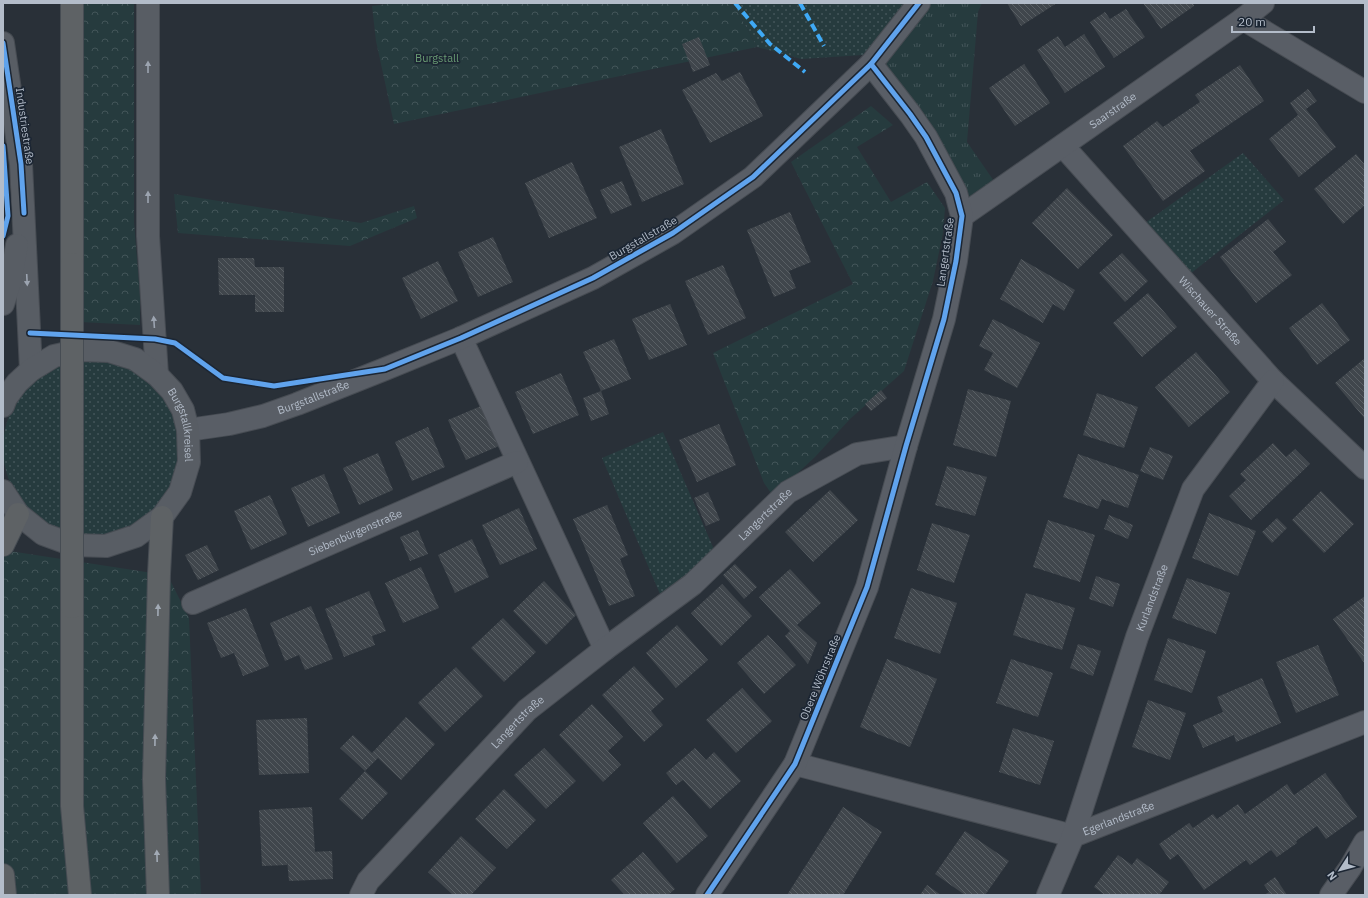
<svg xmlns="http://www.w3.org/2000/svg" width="1368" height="898" viewBox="0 0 1368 898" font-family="'IBM Plex Sans',sans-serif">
	<defs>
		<pattern id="grass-dots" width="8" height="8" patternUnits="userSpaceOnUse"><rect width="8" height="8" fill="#263b3e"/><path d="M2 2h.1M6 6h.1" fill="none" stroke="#435559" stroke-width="1.8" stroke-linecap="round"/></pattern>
		<pattern id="forest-crowns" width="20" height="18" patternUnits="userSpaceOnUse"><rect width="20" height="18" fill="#263b3e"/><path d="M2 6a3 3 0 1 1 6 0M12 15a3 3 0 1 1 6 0" fill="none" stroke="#435559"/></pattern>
		<pattern id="park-tufts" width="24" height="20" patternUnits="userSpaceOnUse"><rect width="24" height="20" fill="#263b3e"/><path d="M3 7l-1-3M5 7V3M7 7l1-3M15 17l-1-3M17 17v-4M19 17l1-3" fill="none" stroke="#435559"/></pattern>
		<pattern id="building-back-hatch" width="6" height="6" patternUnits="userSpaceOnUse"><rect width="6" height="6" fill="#40464c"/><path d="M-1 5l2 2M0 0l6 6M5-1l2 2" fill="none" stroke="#595f64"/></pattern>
	</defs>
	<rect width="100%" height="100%" fill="#293038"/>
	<!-- grass -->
	<g fill="url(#grass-dots)">
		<path d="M 733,3 L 905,3 L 863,55 L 801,59 L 757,47 Z"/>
		<path d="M 1243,153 L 1284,200 L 1190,274 L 1145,223 Z"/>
		<circle cx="91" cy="448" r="88"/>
		<path d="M 663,432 L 716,554 L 660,594 L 602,458 Z"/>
	</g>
	<!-- forest -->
	<g fill="url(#forest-crowns)">
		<path d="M 77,3 L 134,3 L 134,222 L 140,296 L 140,325 L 80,322 Z"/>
		<path d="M 394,3 L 733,3 L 757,47 L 394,124 L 376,41 L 372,6 Z"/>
		<path d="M 871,106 L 893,125 L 857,147 L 891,202 L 927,182 L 945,208 L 943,233 L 933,281 L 904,371 L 850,419 L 815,457 L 773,496 L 764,483 L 713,353 L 853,284 L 791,162 Z"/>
		<path d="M 174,194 L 361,223 L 414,206 L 417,218 L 350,246 L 178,233 Z"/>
		<path d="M 3,550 L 159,574 L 168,576 L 189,618 L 201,895 L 3,895 Z"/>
	</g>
	<!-- park -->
	<path fill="url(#park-tufts)" d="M 928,3 L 982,3 L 978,12 L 967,142 L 996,184 L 967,207 L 879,64 Z"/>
	<!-- building -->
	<g fill="url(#building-back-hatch)">
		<path d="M 1007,3 L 1057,3 L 1021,26 Z"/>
		<path d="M 1143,3 L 1193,3 L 1194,6 L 1161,29 Z"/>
		<path d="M 1126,9 L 1145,37 L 1114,58 L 1090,22 L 1105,12 L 1110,19 Z"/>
		<path d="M 1084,34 L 1105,67 L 1065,93 L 1037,50 L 1058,36 L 1065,47 Z"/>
		<path d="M 699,37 L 710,65 L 693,72 L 682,44 Z"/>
		<path d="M 1024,64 L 1050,103 L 1015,126 L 989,88 Z"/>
		<path d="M 1240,65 L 1264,101 L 1190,151 L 1205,171 L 1163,201 L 1123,146 L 1157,121 L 1163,127 L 1200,102 L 1195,95 Z"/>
		<path d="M 740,72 L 763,116 L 710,143 L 682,90 L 716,73 L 722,81 Z"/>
		<path d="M 1308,89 L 1317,101 L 1306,109 L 1336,147 L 1299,177 L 1269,139 L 1298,115 L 1290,103 Z"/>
		<path d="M 661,129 L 684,184 L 642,202 L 619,147 Z"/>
		<path d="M 1356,154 L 1365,165 L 1365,205 L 1343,224 L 1314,189 Z"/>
		<path d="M 572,162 L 597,218 L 549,238 L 525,183 Z"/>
		<path d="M 622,181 L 632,205 L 611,214 L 600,190 Z"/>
		<path d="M 1067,188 L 1113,235 L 1078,269 L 1032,223 Z"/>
		<path d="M 790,212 L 811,262 L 789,271 L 796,288 L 774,297 L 747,230 Z"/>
		<path d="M 1268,219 L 1286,242 L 1273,252 L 1292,275 L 1256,303 L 1220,257 Z"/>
		<path d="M 493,237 L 513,282 L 478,297 L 458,252 Z"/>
		<path d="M 1122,253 L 1148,281 L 1125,302 L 1099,273 Z"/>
		<path d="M 218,258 L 254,258 L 255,267 L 284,267 L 284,312 L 255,312 L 255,295 L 219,295 Z"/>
		<path d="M 1021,259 L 1075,290 L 1064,311 L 1053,304 L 1043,323 L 1000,299 Z"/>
		<path d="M 438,261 L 458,301 L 421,319 L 402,278 Z"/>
		<path d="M 723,265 L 746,318 L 708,335 L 685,281 Z"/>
		<path d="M 1148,293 L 1177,327 L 1142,357 L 1113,323 Z"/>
		<path d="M 1322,303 L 1350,340 L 1317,365 L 1289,328 Z"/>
		<path d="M 670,304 L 687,345 L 649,360 L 632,319 Z"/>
		<path d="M 993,319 L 1040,343 L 1017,388 L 984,370 L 993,353 L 979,346 Z"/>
		<path d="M 614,339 L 631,379 L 601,391 L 609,414 L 591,421 L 583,398 L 601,391 L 583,352 Z"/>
		<path d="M 1196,352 L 1230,392 L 1189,427 L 1155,387 Z"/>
		<path d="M 1365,358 L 1365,419 L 1335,383 Z"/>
		<path d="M 561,373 L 579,415 L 533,434 L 515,392 Z"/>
		<path d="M 968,389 L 1011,401 L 996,457 L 953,445 Z"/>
		<path d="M 881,390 L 887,398 L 871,411 L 865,404 Z"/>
		<path d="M 1097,393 L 1138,407 L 1124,448 L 1083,435 Z"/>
		<path d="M 481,406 L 499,446 L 466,460 L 448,420 Z"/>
		<path d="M 719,424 L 736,465 L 697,482 L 679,440 Z"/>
		<path d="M 428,427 L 445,467 L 412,481 L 395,442 Z"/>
		<path d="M 1273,443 L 1286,457 L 1295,449 L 1310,464 L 1251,520 L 1229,496 L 1246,480 L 1240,474 Z"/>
		<path d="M 1150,447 L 1173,456 L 1163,480 L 1140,471 Z"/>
		<path d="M 378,453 L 393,490 L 359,505 L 343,468 Z"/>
		<path d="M 1078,454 L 1139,475 L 1128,508 L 1102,499 L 1098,509 L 1063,497 Z"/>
		<path d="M 947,466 L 987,477 L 975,516 L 935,505 Z"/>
		<path d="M 324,474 L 340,513 L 308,527 L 291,488 Z"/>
		<path d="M 830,490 L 858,520 L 813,562 L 785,532 Z"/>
		<path d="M 1321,491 L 1354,524 L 1324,553 L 1292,520 Z"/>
		<path d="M 708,492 L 720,520 L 706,526 L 694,498 Z"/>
		<path d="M 270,495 L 287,534 L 251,550 L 234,511 Z"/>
		<path d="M 607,505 L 628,555 L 620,559 L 635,596 L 609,606 L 573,519 Z"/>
		<path d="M 519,508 L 537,549 L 500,565 L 482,525 Z"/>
		<path d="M 1209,513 L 1256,531 L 1238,576 L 1192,558 Z"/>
		<path d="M 1109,515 L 1133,525 L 1128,539 L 1104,529 Z"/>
		<path d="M 1277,518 L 1287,528 L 1272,543 L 1262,532 Z"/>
		<path d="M 1048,520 L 1095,535 L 1080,582 L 1033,567 Z"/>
		<path d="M 932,523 L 970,535 L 954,583 L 917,570 Z"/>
		<path d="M 418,530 L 428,554 L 410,561 L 400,537 Z"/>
		<path d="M 472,539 L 489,577 L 455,593 L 438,555 Z"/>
		<path d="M 207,545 L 219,570 L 198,580 L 185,555 Z"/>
		<path d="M 735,564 L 757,587 L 744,599 L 723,575 Z"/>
		<path d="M 421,567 L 439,608 L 403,623 L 385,583 Z"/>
		<path d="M 790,569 L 821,603 L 797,625 L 817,643 L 808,664 L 785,636 L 790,631 L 759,597 Z"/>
		<path d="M 1096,576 L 1120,584 L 1113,607 L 1089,599 Z"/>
		<path d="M 1187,578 L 1230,593 L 1216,634 L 1172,618 Z"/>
		<path d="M 544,581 L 576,615 L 546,645 L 513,611 Z"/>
		<path d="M 722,584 L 752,616 L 721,646 L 691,613 Z"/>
		<path d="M 911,588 L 957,603 L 940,654 L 894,638 Z"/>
		<path d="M 369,591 L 386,631 L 372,636 L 375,645 L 344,657 L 325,609 Z"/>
		<path d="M 1026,593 L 1075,608 L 1062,650 L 1013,635 Z"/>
		<path d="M 1365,596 L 1365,664 L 1333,619 Z"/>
		<path d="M 311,606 L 333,659 L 305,670 L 299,655 L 285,661 L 270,623 Z"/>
		<path d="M 246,608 L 269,666 L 243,676 L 234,653 L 221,658 L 207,623 Z"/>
		<path d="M 503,618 L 536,652 L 504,682 L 471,648 Z"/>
		<path d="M 677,625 L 708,660 L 676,688 L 646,653 Z"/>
		<path d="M 768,635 L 796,665 L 764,694 L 737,663 Z"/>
		<path d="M 1168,638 L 1206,651 L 1192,693 L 1154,680 Z"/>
		<path d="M 1078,644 L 1101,651 L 1093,676 L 1070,668 Z"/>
		<path d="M 1318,645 L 1339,695 L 1296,713 L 1276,662 Z"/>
		<path d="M 887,659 L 937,679 L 910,747 L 860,727 Z"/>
		<path d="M 1011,659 L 1053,673 L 1038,717 L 996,703 Z"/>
		<path d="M 634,666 L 664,699 L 651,711 L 663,725 L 644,742 L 602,695 Z"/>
		<path d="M 456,667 L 483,696 L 445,732 L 418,703 Z"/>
		<path d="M 1262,678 L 1281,723 L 1236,742 L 1234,735 L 1203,748 L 1193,725 L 1223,712 L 1217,697 Z"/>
		<path d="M 742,688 L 772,721 L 736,753 L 706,720 Z"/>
		<path d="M 1148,700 L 1186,713 L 1170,760 L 1132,747 Z"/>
		<path d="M 592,704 L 623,737 L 608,751 L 621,765 L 603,782 L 559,735 Z"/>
		<path d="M 406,717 L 435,744 L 401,780 L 378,758 L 365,771 L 340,748 L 353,735 L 372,753 Z"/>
		<path d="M 307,718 L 309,773 L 259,775 L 256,720 Z"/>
		<path d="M 1013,728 L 1054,741 L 1040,785 L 999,772 Z"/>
		<path d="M 544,748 L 576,781 L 546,809 L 514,775 Z"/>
		<path d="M 695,748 L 706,760 L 714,752 L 741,781 L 710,809 L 683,780 L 676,785 L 666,773 Z"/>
		<path d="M 365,771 L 388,793 L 362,820 L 339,799 Z"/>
		<path d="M 1325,773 L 1357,817 L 1326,839 L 1317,826 L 1296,841 L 1297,843 L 1277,857 L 1271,850 L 1250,865 L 1246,860 L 1204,890 L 1178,854 L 1170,860 L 1159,844 L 1189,823 L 1193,828 L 1213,814 L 1217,819 L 1238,804 L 1245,814 L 1287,784 L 1294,795 Z"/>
		<path d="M 504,789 L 536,820 L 507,849 L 475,819 Z"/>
		<path d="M 673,796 L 708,836 L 677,863 L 643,823 Z"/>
		<path d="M 312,807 L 315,852 L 310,852 L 332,851 L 333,879 L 289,881 L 287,860 L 287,865 L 262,866 L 259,810 Z"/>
		<path d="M 843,807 L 882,832 L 843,895 L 787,895 Z"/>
		<path d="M 965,831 L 1009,861 L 985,895 L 965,895 L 935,874 Z"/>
		<path d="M 461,836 L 496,868 L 471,895 L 453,895 L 428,872 Z"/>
		<path d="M 643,852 L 675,889 L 668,895 L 625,895 L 611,880 Z"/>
		<path d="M 1118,855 L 1132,865 L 1137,858 L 1169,882 L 1159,895 L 1105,895 L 1094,887 Z"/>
		<path d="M 1275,877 L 1287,895 L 1264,895 L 1269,892 L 1264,885 Z"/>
		<path d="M 927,885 L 941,895 L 920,895 Z"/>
	</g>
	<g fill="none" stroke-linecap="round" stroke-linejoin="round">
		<!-- street casing -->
		<g stroke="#474c53" stroke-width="24">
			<g id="street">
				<path d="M 1243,19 L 1365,92"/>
				<path id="s1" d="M 1063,146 L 1273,381 L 1365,468"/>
				<path id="s2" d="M 962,216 L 1243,19 L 1263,3"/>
				<path d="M 461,338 L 605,649"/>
				<path id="s3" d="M 188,430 L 229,424 L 263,416 L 297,404 L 385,369 L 461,338 L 593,278 L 673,233 L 753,177 L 871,64 L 919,3"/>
				<path id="s4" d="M 193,603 L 517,462"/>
				<path id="s5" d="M 795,764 L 1073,836 L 1365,722"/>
				<path id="s6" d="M 361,895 L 368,881 L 527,710 L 605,649 L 693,584 L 788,492 L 857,454 L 906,446"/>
				<path d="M 707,895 L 795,764 L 867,587 L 906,446 L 944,319 L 956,261 L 962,216 L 956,193 L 926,137 L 910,114 L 871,64"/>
				<path id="s7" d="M 1048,895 L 1073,836 L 1137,637 L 1193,489 L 1273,381"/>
				<path d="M 1331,895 L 1350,868 L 1365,842"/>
			</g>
		</g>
		<!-- secondary casing -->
		<g stroke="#474c53" stroke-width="24">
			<g id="secondary">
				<path d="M 148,3 L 148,236 L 157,375"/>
				<path d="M 3,43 L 21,164 L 31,370"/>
				<path d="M 3,304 L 10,283 L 17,245"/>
				<path id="s8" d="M 3,406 L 6,398 L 17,383 L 31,370 L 54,356 L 81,350 L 109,351 L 135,359 L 157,375 L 172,391 L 183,410 L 188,430 L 189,462 L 180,492 L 162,517 L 136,536 L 106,546 L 73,545 L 43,534 L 18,514 L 3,491"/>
			</g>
		</g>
		<!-- highway casing -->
		<g stroke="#464c53" stroke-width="24">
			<g id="highway">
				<path d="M 72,3 L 72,264"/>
				<path d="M 3,545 L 18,514"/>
				<path d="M 72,607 L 72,806 L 80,895"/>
				<path d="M 3,875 L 5,895"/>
				<path d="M 158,895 L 154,779 L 159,574 L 162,517"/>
			</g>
		</g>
		<!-- street -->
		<use href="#street" stroke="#595e66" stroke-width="22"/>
		<!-- secondary -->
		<use href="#secondary" stroke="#585d64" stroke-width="22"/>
		<!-- highway -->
		<use href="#highway" stroke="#5e6265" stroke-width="22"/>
		<!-- highway-bridge casing -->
		<g stroke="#464c53" stroke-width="24" stroke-linecap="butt">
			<path id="highway-bridge" d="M 72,607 L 72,264"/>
		</g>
		<!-- highway-bridge -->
		<use href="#highway-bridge" stroke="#5e6265" stroke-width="22"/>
		<!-- quiet -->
		<g stroke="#3fa9f5" stroke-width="4" stroke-dasharray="8 4" stroke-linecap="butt">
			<path d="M 735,3 L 770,44 L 805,72"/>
			<path d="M 800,3 L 824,46"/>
		</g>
		<!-- cycleway casing -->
		<g stroke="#1c2633" stroke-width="8">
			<g id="cycleway">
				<path d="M 3,43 L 21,164 L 24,213"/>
				<path d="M 3,146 L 8,216 L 3,236"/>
				<path d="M 30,333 L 155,339 L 175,343 L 223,378 L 274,386 L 385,369 L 461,338 L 593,278 L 673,233 L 753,177 L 871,64 L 919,3"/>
				<path d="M 707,895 L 795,764 L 867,587 L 906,446 L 944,319 L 956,261 L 962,216 L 956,193 L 926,137 L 910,114 L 871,64"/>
			</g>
		</g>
		<!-- cycleway -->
		<use href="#cycleway" stroke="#60a3ed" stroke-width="5"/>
	</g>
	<!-- one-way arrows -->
	<defs><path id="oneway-solid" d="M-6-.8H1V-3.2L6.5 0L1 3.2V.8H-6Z"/></defs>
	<g fill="#9ca4b0">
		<use href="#oneway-solid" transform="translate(148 67) rotate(-90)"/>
		<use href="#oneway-solid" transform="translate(148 197) rotate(-90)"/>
		<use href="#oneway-solid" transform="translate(27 280) rotate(87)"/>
		<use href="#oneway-solid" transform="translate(154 322) rotate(-94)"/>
	</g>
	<g fill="#a2aab5">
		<use href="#oneway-solid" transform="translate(158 610) rotate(-89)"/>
		<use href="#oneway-solid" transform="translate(155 740) rotate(-89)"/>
		<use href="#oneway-solid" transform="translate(157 856) rotate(-92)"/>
	</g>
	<g text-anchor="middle" stroke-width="3.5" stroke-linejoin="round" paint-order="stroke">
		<!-- park labels -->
		<g font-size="11" fill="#699b73" stroke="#1c2633">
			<text x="437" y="62">Burgstall</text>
		</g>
		<!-- street labels -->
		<g font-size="11" fill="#b3bcc9" stroke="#1c2633">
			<text dy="4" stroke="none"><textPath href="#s2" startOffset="184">Saarstraße</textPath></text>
			<text transform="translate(25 126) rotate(82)" y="4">Industriestraße</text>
			<text transform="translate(643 238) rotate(-30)" y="4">Burgstallstraße</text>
			<text transform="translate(945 252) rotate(-82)" y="4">Langertstraße</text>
			<text dy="4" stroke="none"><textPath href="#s1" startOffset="221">Wischauer Straße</textPath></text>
			<text dy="4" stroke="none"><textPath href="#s3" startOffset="130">Burgstallstraße</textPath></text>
			<text dy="4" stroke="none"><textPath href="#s8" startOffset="241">Burgstallkreisel</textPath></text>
			<text dy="4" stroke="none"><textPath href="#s6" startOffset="558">Langertstraße</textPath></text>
			<text dy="4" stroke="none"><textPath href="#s4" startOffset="177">Siebenbürgenstraße</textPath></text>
			<text dy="4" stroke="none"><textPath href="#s7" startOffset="315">Kurlandstraße</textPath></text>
			<text transform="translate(820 677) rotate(-68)" y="4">Obere Wöhrstraße</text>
			<text dy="4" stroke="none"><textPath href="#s6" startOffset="234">Langertstraße</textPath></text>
			<text dy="4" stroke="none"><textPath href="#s5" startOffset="336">Egerlandstraße</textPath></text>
		</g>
	</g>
	<!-- border -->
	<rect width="1368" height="898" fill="none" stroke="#b3bcc9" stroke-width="8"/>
	<!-- north arrow -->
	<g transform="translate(1340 870) rotate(234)" stroke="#1c2633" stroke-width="3" paint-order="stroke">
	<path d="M0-3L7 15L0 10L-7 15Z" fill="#b3bcc9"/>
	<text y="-6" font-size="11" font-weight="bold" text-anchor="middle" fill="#b3bcc9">N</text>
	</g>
	<!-- scale -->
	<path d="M1232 26v6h82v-6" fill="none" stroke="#b3bcc9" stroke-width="2"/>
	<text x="1238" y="26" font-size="12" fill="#b3bcc9" stroke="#1c2633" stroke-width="3" paint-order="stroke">20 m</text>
</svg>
